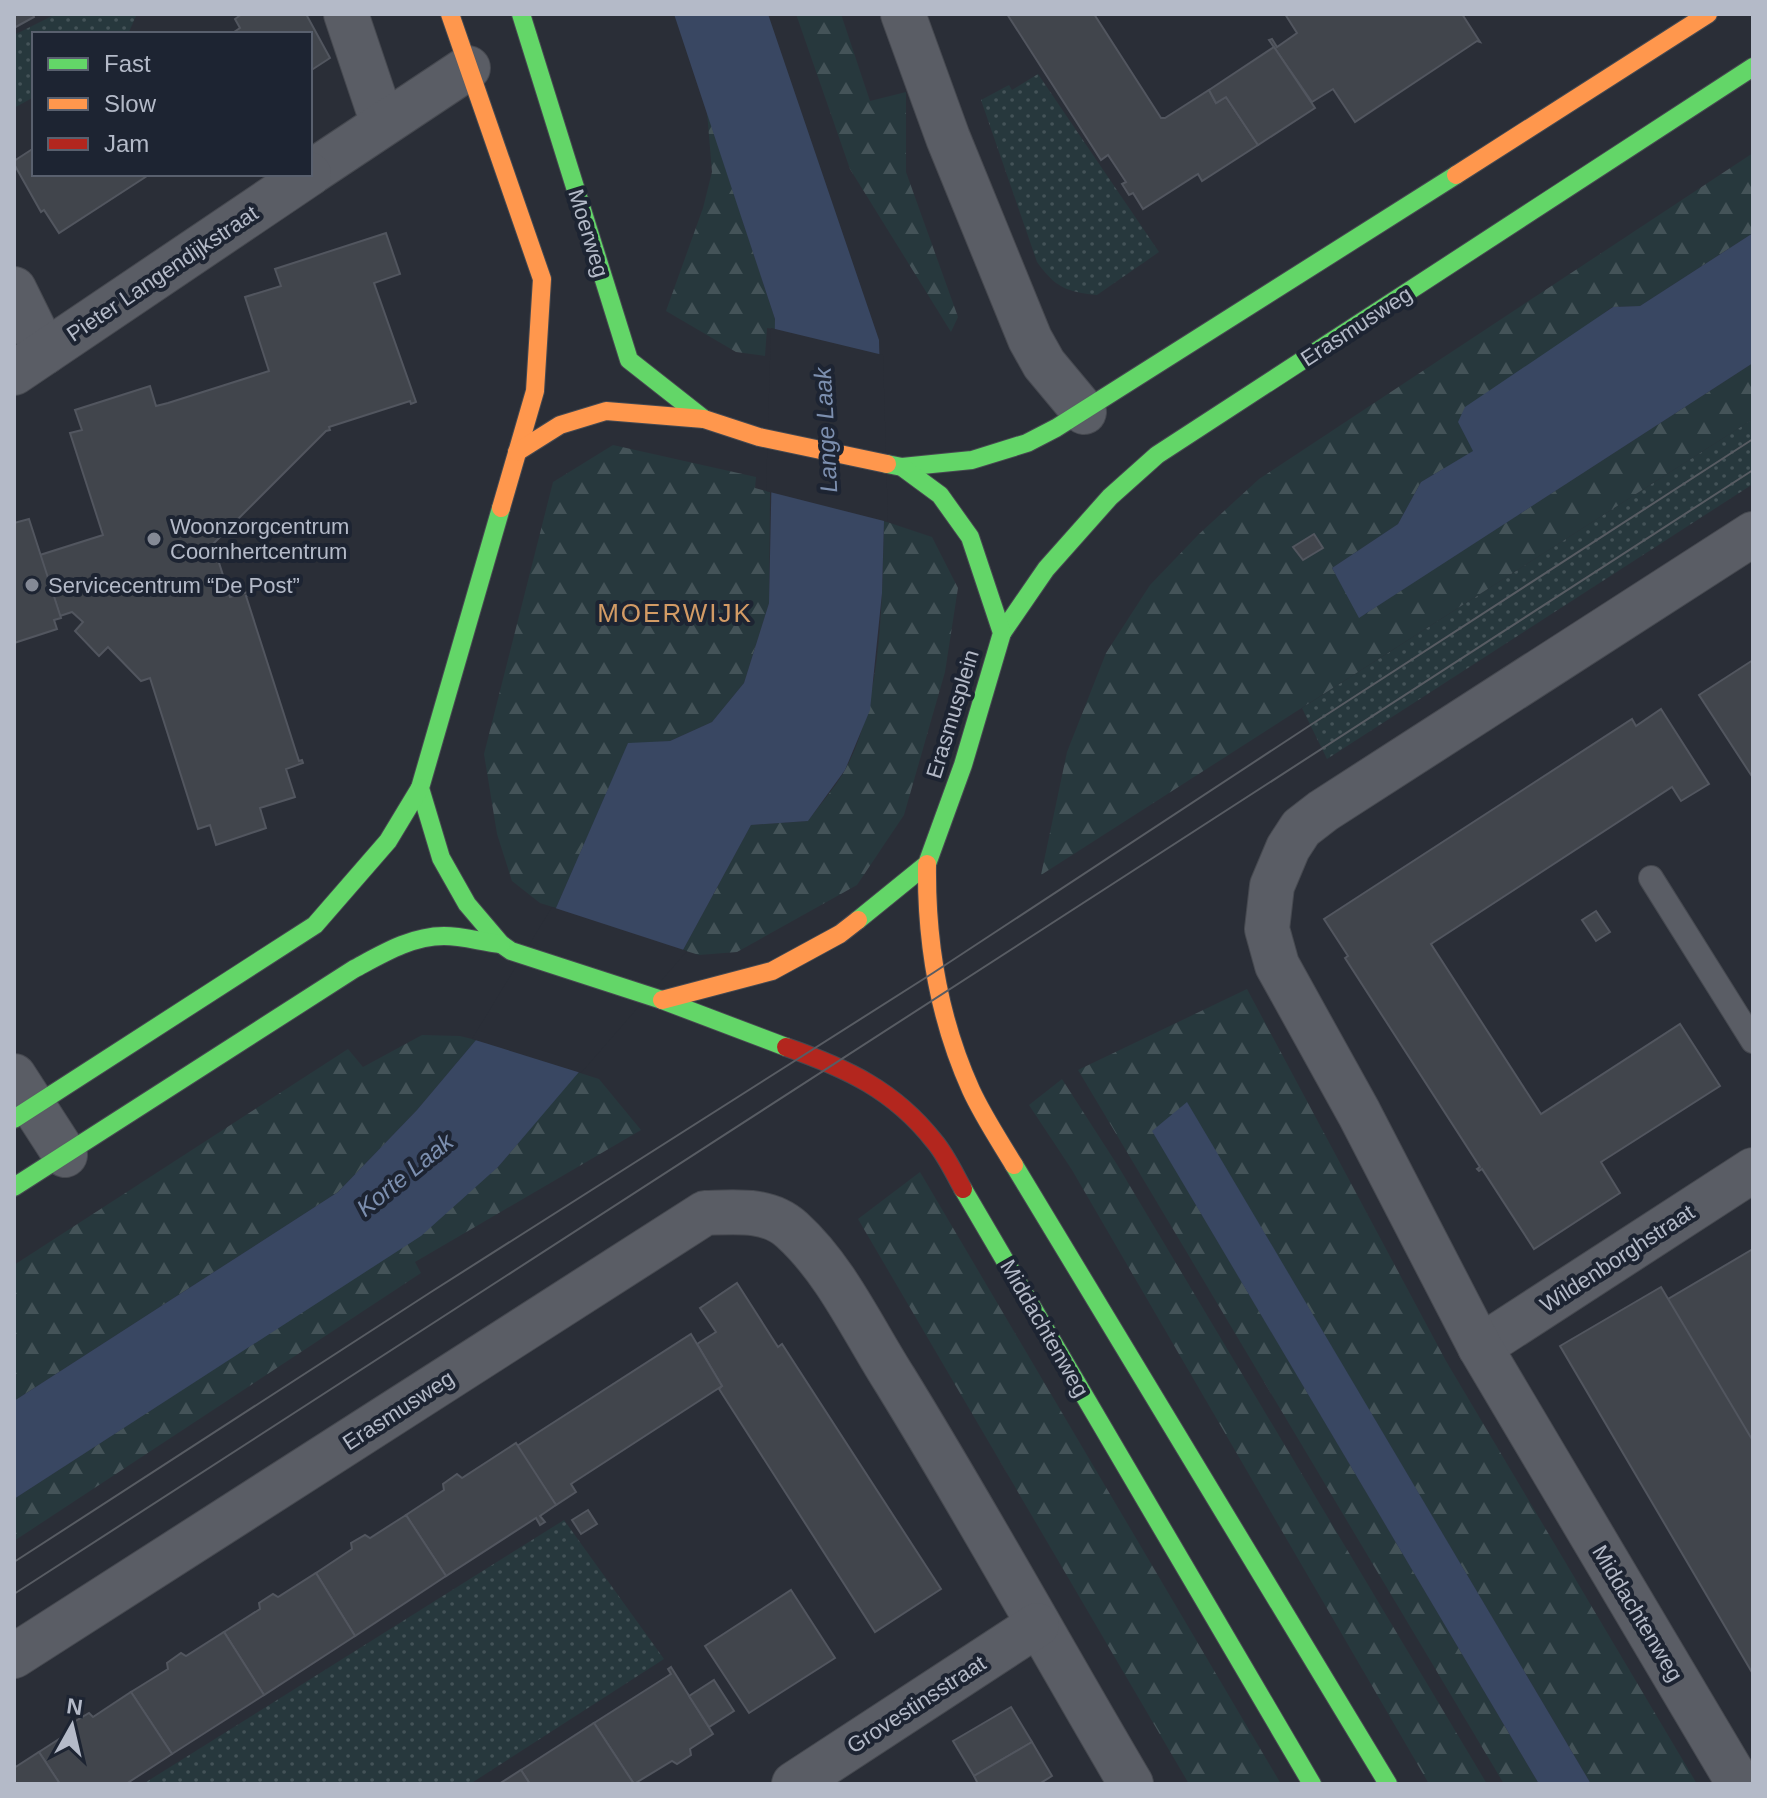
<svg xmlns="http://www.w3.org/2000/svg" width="1767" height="1798" viewBox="0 0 1767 1798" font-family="Arial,sans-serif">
	<defs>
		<pattern id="grass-dots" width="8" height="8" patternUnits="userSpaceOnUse" patternTransform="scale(2)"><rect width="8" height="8" fill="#27383d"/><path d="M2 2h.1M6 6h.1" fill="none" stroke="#445358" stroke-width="1.8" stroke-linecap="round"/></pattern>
		<pattern id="forest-firs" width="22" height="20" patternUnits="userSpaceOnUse" patternTransform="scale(2)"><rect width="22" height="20" fill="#27383d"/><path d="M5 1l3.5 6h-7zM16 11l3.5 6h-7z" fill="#445358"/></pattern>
	</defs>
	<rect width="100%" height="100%" fill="#2a2e37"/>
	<!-- grass -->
	<g fill="url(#grass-dots)">
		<path d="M 56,14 L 137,14 L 128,34 L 34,34 L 34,97 L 14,108 L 14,35 Z"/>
		<path d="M 1038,74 L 1159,252 L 1097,295 C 1066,292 1055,287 1037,262 L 981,100 L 1009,85 L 1012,90 Z"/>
		<path d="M 1753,419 L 1753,484 L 1327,759 L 1302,708 Z"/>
		<path d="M 564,1520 L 664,1659 L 470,1784 L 143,1784 Z"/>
	</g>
	<!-- forest -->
	<g fill="url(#forest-firs)">
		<path d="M 796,14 L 841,14 L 870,101 L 906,92 L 906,172 L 958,317 L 951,332 L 850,169 Z"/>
		<path d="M 707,112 L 775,319 L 775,329 L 767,328 L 765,356 L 736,352 L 666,311 L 703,208 L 712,172 Z"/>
		<path d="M 1753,153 L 1753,233 L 1640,306 L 1612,307 L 1459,422 L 1474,451 L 1421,482 L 1398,524 L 1332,568 L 1360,617 L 1753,363 L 1753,419 L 1041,875 L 1067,752 L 1106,653 L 1150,585 L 1199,534 L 1259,479 Z"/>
		<path d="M 613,445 L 756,477 L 755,488 L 770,492 L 769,603 L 744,683 L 712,722 L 670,741 L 628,744 L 556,908 L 540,903 L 512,881 L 497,834 L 484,754 L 553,482 Z"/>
		<path d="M 884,521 L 932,537 L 958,588 L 945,672 L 904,815 L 857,885 L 737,952 L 699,955 L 683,950 L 751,825 L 808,821 C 820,804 835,788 845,770 C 883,702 882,598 884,521 Z"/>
		<path d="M 1247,989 L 1446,1361 L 1697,1784 L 1591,1784 L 1187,1103 L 1153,1132 L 1539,1784 L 1504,1784 L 1078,1070 Z"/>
		<path d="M 422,1035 L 460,1036 L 476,1040 L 417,1110 L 338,1192 L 14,1401 L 14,1265 L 348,1049 L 363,1067 Z"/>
		<path d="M 577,1072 L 599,1079 L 641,1130 L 415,1262 L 421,1273 L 14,1541 L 14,1499 L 334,1291 L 498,1167 Z"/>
		<path d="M 1062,1079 L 1118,1166 L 1487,1784 L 1429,1784 L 1072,1170 L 1029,1105 Z"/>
		<path d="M 920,1172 L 1281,1784 L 1189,1784 L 858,1219 Z"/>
	</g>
	<!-- water -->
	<g fill="#394762">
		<path d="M 674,14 L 768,14 L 879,340 L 884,521 L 882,593 L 870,710 L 845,770 L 808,821 L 751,825 L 683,950 L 498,1167 L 421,1236 L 14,1499 L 14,1401 L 338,1192 L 417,1110 L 476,1040 L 556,908 L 628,743 L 670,741 L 712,722 L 744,683 L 769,603 L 775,319 Z"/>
		<path d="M 1753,233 L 1753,363 L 1359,618 L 1332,568 L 1398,524 L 1421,482 L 1473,451 L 1458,422 L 1465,407 L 1613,307 L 1640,306 Z"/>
		<path d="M 1187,1102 L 1591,1784 L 1539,1784 L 1152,1131 Z"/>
	</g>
	<!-- pier -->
	<g fill="#2a2e37">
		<path d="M 771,328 L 883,355 L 888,522 L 766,491 Z"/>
		<path d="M 552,907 L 687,951 L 581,1073 L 472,1039 Z"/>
	</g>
	<!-- building -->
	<g fill="#41454c" stroke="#52565f" stroke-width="2">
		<path d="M 14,14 L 33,14 L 34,17 L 14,28 Z"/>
		<path d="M 242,14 L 306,14 L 330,58 L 310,71 L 310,34 L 231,34 L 240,28 L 235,19 Z"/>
		<path d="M 1007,14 L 1094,14 L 1161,118 L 1165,118 L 1209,90 L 1216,103 L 1226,97 L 1258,145 L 1202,181 L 1198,174 L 1143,209 L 1133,193 L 1129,195 L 1122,184 L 1126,182 L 1108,155 L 1101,160 Z"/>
		<path d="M 1285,14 L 1462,14 L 1480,42 L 1477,41 L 1355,122 L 1333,89 L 1312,102 L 1269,40 L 1272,39 L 1277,47 L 1297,33 Z"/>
		<path d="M 1274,47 L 1315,108 L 1258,145 L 1226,97 L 1216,103 L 1209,90 Z"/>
		<path d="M 34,148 L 34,174 L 147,176 L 59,233 L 44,210 L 41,212 L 14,164 L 14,161 Z"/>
		<path d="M 386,233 L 400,274 L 374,283 L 416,402 L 411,404 L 410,401 L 329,427 L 330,430 L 326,431 L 213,544 L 230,597 L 248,592 L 249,595 L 246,596 L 299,761 L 302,760 L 303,763 L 286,769 L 295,797 L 260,808 L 266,828 L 216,845 L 210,825 L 198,829 L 150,678 L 141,681 L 108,647 L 99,656 L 75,631 L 83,622 L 72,612 L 60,616 L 40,555 L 103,535 L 70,433 L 82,430 L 75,410 L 150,386 L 156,406 L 168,403 L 269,371 L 245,297 L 281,286 L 275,269 Z"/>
		<path d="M 29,519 L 61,618 L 54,620 L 57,629 L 14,643 L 14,523 Z"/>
		<path d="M 1314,534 L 1323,548 L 1303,560 L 1293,547 Z"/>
		<path d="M 1753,660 L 1753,778 L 1699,695 Z"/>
		<path d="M 1661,709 L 1709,784 L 1681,801 L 1672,787 L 1431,944 L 1541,1114 L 1680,1024 L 1720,1086 L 1601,1162 L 1620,1193 L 1534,1249 L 1482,1169 L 1479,1171 L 1477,1169 L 1480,1167 L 1345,958 L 1348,956 L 1324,919 L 1632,719 L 1636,726 Z"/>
		<path d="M 1596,911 L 1610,932 L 1596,941 L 1582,920 Z"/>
		<path d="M 1753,1249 L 1753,1665 L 1571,1356 Z"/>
		<path d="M 737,1283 L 778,1347 L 782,1344 L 941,1589 L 875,1632 L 719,1389 L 722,1386 L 697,1344 L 716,1332 L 700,1308 Z"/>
		<path d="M 1661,1287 L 1753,1441 L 1753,1674 L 1560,1346 Z"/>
		<path d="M 691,1334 L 722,1386 L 571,1484 L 576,1492 L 556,1505 L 517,1446 Z"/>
		<path d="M 516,1443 L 556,1505 L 540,1516 L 545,1522 L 540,1525 L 536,1518 L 446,1576 L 406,1515 L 444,1490 L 443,1484 L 457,1474 L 462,1478 Z"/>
		<path d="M 588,1510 L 597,1524 L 581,1534 L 572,1520 Z"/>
		<path d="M 406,1515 L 446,1576 L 355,1636 L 316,1573 L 352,1549 L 351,1543 L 365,1535 L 370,1538 Z"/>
		<path d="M 316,1573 L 355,1636 L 264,1695 L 224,1632 L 260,1609 L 259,1603 L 273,1594 L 278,1597 Z"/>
		<path d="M 791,1590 L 835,1658 L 749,1713 L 705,1646 Z"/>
		<path d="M 224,1632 L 264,1695 L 172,1754 L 131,1692 L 168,1669 L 167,1663 L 181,1653 L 186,1656 Z"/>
		<path d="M 671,1667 L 713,1734 L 690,1749 L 691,1755 L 677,1764 L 672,1761 L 634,1784 L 594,1723 L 671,1674 L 668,1669 Z"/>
		<path d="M 714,1680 L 734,1711 L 709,1727 L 689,1696 Z"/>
		<path d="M 131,1692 L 172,1754 L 126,1784 L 60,1784 L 39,1752 L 76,1728 L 74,1722 L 89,1713 L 93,1717 Z"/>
		<path d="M 1011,1707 L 1032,1742 L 974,1776 L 953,1741 Z"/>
		<path d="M 594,1723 L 634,1784 L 530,1784 L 521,1770 Z"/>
		<path d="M 1032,1742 L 1052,1776 L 1039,1784 L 978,1784 L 974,1776 Z"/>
		<path d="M 39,1752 L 60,1784 L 14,1784 L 14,1768 Z"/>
		<path d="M 521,1770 L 530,1784 L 499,1784 Z"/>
	</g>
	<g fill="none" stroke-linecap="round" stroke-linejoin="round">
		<!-- lane casing -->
		<g stroke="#464950" stroke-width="26">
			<path id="lane" d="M 1651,878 L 1753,1041"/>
		</g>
		<!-- street casing -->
		<g stroke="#464950" stroke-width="46">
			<g id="street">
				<path d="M 346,14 L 383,124"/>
				<path d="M 903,14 L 948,138 L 1030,339 L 1044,364 L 1084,412"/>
				<path d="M 310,173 L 468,68"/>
				<path d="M 14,289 L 45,352"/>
				<path d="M 14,373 L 309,174"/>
				<path d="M 14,1076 L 65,1155"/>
				<path d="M 1480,1347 L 1753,1170"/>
				<path d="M 14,1656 L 705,1213 C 735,1212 768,1208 792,1230 C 836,1270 863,1330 895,1380 C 977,1513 1052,1650 1131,1784"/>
				<path d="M 794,1784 L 1037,1625"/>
				<path d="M 1739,1784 L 1480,1347 L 1359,1113 L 1277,965 L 1267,929 L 1272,886 L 1288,848 L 1301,828 L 1323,811 L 1753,534"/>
			</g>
		</g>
		<!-- fast casing -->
		<g stroke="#464950" stroke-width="20">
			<g id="fast">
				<path d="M 521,14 L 629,360 L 704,419"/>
				<path d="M 902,467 L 972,460 L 1027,443 L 1056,428 L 1456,175"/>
				<path d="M 501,508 L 420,788 L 441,858 L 467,904 L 501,944 L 511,951 L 662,1000 L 786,1047"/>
				<path d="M 1002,633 L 1046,569 L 1110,497 L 1157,455 L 1753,67"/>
				<path d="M 858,920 L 927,864 L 963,765 L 1002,633 L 970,537 L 940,495 L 902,467 L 887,464"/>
				<path d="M 14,1119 L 315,925 L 388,841 L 420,788"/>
				<path d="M 1014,1165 L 1388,1784"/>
				<path d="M 14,1187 L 354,969 C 382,954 411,936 444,936 C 463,936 482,942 501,944"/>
				<path d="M 963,1189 L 1312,1784"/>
			</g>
		</g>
		<!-- slow casing -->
		<g stroke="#464950" stroke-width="20">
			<g id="slow">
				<path d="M 450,14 L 542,279 L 535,391 L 501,508"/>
				<path d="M 1456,175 L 1708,14"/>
				<path d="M 517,452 L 560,425 L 606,411 L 704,419 L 759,437 L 887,464"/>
				<path d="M 927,864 C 926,942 939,1019 971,1090 C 983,1116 999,1140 1014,1165"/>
				<path d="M 662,1000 L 772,971 L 840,934 L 858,920"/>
			</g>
		</g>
		<!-- jam casing -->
		<g stroke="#464950" stroke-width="20">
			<path id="jam" d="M 786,1047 C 846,1068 894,1090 934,1141 C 946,1155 954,1173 963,1189"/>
		</g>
		<!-- lane -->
		<use href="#lane" stroke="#5a5d65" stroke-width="24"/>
		<!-- street -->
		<use href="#street" stroke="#5a5d65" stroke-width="44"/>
		<!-- fast -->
		<use href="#fast" stroke="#63d668" stroke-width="18"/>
		<!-- slow -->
		<use href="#slow" stroke="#ff974d" stroke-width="18"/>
		<!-- jam -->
		<use href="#jam" stroke="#b3261e" stroke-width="18"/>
		<!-- tram -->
		<g stroke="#585c63" stroke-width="2">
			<path d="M 14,1562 L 431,1292 L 933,973 L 1309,726 L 1753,439"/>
			<path d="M 14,1594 L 1753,470"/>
		</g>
	</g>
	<!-- markers -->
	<g fill="#848995" stroke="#1d2432" stroke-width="3">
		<circle cx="154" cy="539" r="8"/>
		<circle cx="32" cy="585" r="8"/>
	</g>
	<g text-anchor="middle" stroke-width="8" stroke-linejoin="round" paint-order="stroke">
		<!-- street labels -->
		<g font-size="22" fill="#b4bac8" stroke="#1d2432">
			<text transform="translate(589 233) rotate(73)" y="8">Moerweg</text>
			<text transform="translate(162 273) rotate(-34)" y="8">Pieter Langendijkstraat</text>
			<text transform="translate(1356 326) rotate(-33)" y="8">Erasmusweg</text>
			<text transform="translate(952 714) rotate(-73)" y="8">Erasmusplein</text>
			<text transform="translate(1617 1258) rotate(-33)" y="8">Wildenborghstraat</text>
			<text transform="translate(1045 1328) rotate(60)" y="8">Middachtenweg</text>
			<text transform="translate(398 1410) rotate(-33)" y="8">Erasmusweg</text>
			<text transform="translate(1638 1613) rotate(59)" y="8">Middachtenweg</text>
			<text transform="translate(916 1704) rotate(-33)" y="8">Grovestinsstraat</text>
		</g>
		<!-- poi labels -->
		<g font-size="22" fill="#b4bac8" stroke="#1d2432" text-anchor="start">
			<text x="170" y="534">Woonzorgcentrum<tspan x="170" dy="25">Coornhertcentrum</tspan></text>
			<text x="48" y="593">Servicecentrum “De Post”</text>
		</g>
		<!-- water labels -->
		<g font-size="24" font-style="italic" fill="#7c8faf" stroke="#1d2432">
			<text transform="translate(826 430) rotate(-93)" y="8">Lange Laak</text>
			<text transform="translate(405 1175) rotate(-39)" y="8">Korte Laak</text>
		</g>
		<!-- quarter labels -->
		<g font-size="26" letter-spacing="2" fill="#d39b65" stroke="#1d2432">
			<text x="675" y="622">MOERWIJK</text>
		</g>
	</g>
	<!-- border -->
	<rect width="1767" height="1798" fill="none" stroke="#b4bac8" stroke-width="32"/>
	<!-- legend -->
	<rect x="32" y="32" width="280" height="144" fill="#1d2432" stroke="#59606e" stroke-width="2"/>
	<rect x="48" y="58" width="40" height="12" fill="#63d668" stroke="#59606e" stroke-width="2"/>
	<text x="104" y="72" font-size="24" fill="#b4bac8">Fast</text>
	<rect x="48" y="98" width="40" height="12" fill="#ff974d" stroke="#59606e" stroke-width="2"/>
	<text x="104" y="112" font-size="24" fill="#b4bac8">Slow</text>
	<rect x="48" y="138" width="40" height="12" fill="#b3261e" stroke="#59606e" stroke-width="2"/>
	<text x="104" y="152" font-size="24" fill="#b4bac8">Jam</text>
	<!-- north arrow -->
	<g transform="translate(72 1726) rotate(8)" stroke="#1d2432" stroke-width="6" paint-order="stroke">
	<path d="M0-6L14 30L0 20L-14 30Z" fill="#b4bac8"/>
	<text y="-12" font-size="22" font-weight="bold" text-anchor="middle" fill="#b4bac8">N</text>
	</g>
</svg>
